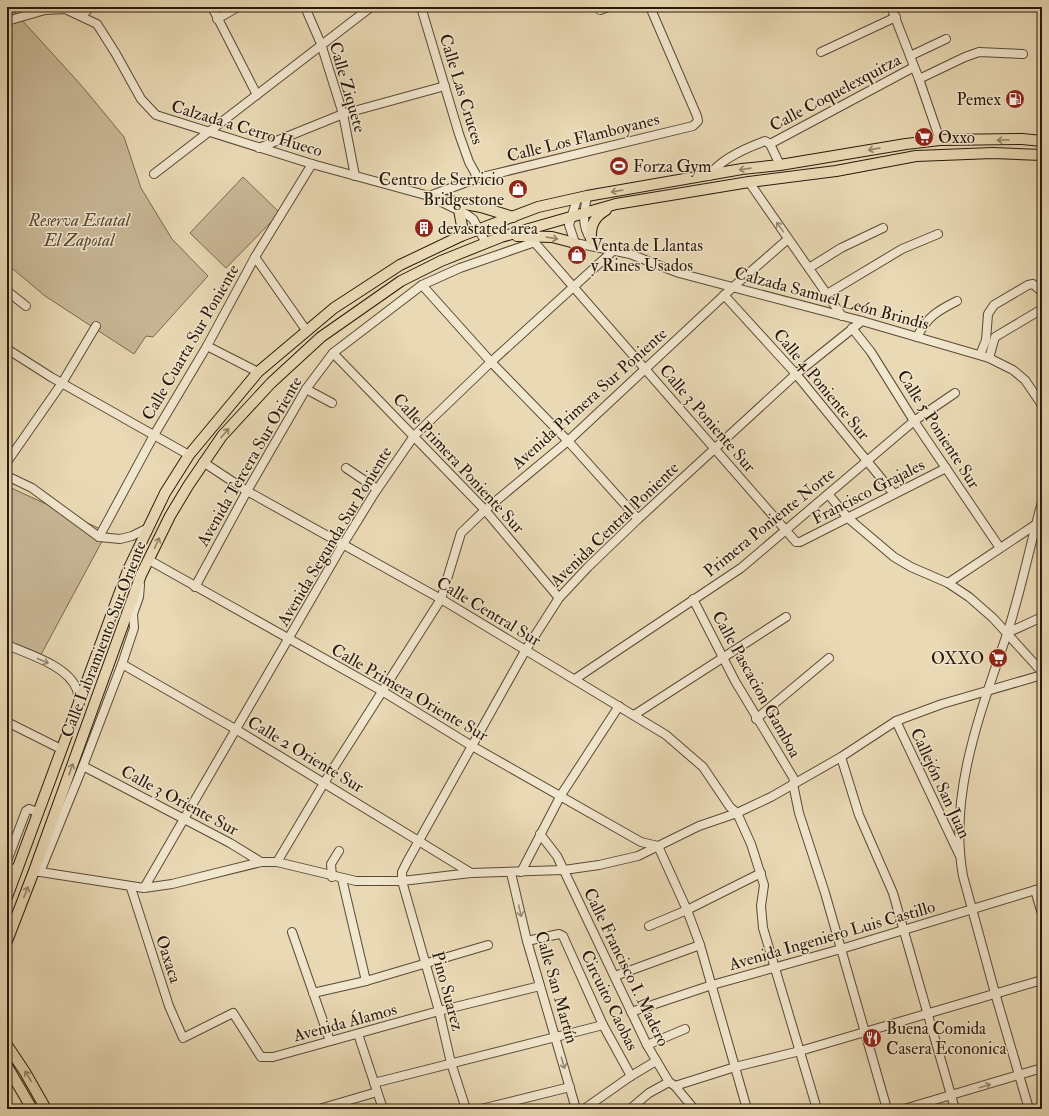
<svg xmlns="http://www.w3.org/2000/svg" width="1049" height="1116" viewBox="0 0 1049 1116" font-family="'IM FELL Double Pica',serif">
	<rect width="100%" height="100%" fill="#e9d9b4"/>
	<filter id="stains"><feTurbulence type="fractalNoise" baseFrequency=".005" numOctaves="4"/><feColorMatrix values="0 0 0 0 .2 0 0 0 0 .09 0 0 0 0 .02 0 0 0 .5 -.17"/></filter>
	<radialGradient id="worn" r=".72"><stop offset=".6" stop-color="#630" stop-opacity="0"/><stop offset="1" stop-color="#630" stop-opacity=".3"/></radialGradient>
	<!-- green -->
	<g fill="#c9b897" stroke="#7a6850">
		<path d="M 7,7 L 10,7 L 81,85 L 124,137 L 141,188 L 172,239 L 208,276 L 153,337 L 146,336 L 134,354 L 45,296 L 7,264 Z"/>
		<path d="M 243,177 L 280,213 L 226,268 L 190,233 Z"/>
		<path d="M 7,486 L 107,532 L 37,662 L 7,648 Z"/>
	</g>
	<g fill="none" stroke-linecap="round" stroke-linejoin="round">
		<!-- minor casing -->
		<g stroke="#5a4934" stroke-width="10">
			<g id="minor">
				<path d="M 212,7 L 257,95"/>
				<path d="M 305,7 L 321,44 L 343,114 L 355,176"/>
				<path d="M 421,7 L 459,134 L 469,162 L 478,178"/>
				<path d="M 891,7 L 919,79 L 940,140"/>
				<path d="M 600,10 L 608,7"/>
				<path d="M 82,16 L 90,7"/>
				<path d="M 217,19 L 238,7"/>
				<path d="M 7,21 L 45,10 L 65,9 L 97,24 L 116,54 L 141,99 L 156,115 L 312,164 L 429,196 L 466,214 L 473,219 L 486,243"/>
				<path d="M 821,52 L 896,17"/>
				<path d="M 910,56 L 946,39"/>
				<path d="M 919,79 L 965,57 L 979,52 L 1023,54"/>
				<path d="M 770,144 L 914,67"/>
				<path d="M 259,148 L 343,114 L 445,86"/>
				<path d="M 154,174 L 371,7"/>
				<path d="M 709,176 C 720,159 746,148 765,141 L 770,144 L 780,165"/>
				<path d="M 749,182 L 842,316"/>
				<path d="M 429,196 L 478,178 L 693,126 L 698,121 L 697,116 L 650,7"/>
				<path d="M 587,196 C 584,214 581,224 591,240"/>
				<path d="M 577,199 L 569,225 L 575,243 L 630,254 L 679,273 L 862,321 L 989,358 L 1013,370 L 1025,380 L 1042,405"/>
				<path d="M 529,236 L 796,542 L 800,542 L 946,468"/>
				<path d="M 255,257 L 306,330"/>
				<path d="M 809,268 L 841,248 L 883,228"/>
				<path d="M 422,285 L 491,362 L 568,441 L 638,519"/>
				<path d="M 7,291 L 26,306"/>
				<path d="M 827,294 L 902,249 L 938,234"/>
				<path d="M 724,295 L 796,374 L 894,494"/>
				<path d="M 852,328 L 871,352 L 914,421 L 1000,548"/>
				<path d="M 917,337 C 927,317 937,311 957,301"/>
				<path d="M 207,346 L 258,372"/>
				<path d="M 7,349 L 51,377 L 189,455"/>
				<path d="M 333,353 L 485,510 L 559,598"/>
				<path d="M 980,355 L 986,340 L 988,314 L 994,305 L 1028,285 L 1033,284 L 1042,292"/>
				<path d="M 989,358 L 995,337 L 1042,309"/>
				<path d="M 306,389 L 332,403"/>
				<path d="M 7,462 L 62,383 L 96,326"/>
				<path d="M 203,462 L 247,491 L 441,599 L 666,735 L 703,767 L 730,807 L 737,813 L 751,844 L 764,885 L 761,906 L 763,928 L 817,1109"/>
				<path d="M 346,468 L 377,489"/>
				<path d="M 7,476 L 32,488 L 99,537 L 120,539 L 132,536 L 146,529"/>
				<path d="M 829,495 L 848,518 L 894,557 L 911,567 L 948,583 L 969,597 L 993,618 L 1042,672"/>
				<path d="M 99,537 L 154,435 L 207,346 L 255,257 L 312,164"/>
				<path d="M 149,560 L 382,691 L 472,746 L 641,842 L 658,846 L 687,910 L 700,945 L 747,1109"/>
				<path d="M 948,583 L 1038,523"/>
				<path d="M 195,587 L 247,491 L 306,389 L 333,353 L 422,285 L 460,268 L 535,242"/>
				<path d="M 693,599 L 735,681 L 794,779 L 793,784 L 799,813 L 825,893 L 887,1109"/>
				<path d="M 1007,633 L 1042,617"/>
				<path d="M 7,645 C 28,654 69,666 77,690 C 78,693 78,698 79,702"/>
				<path d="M 122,664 L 237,730 L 471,873"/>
				<path d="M 575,679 L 741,568 L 914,421 L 955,393"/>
				<path d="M 634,715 L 786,617"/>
				<path d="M 756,719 L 829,658"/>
				<path d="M 896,721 L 959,854"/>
				<path d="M 7,722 L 61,749"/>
				<path d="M 841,757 L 859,815 L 893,893 L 955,1109"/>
				<path d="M 83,766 L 230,843 L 261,862"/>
				<path d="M 540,834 L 557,856 L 647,1045 L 669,1082 L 675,1086 L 694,1109"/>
				<path d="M 7,861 L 26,811 L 29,809 L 37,812"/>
				<path d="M 277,862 L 324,783 L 441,599 L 461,533 L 485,510 L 568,441 L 733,287 L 788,239"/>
				<path d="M 7,868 L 17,869"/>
				<path d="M 34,871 L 144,888 L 172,884 L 261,862 L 277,862 L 356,881 L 402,881 L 471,873 L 564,870 L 599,865 L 638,856 L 699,826 L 737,813 L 771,797 L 841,757 L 896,721 L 942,704 L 1042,675"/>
				<path d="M 40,872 L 83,766 L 122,664 L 134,628 L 133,614 L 139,597 L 140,585"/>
				<path d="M 521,872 L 561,795 L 619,706"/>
				<path d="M 511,873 L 527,941 L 576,1109"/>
				<path d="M 332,877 L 331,864 L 339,851"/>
				<path d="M 342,879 L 366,981"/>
				<path d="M 131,888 L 169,1006 L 183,1038 L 233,1013 L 261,1057 L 273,1057 L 439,1011 L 540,986"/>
				<path d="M 144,888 L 342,546 L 374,494 L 414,436 L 491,362 L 614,250"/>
				<path d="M 1035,890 L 1042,914"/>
				<path d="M 649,926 L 687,910 L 761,873"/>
				<path d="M 292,932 L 330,1041"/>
				<path d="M 527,941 L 559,934 L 563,936 L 603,1025 L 631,1076"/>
				<path d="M 615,976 L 700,945"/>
				<path d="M 313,993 L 366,981 L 488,945"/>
				<path d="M 631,1012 L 712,985 L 841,949 L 1042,888"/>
				<path d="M 358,1034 L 383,1109"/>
				<path d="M 647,1045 L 685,1029"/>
				<path d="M 374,1083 L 603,1025"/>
				<path d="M 675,1086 L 735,1067 L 800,1051 L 1042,980"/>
				<path d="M 319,1109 L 377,1092"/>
				<path d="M 466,1109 L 451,1063 L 439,1011 L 402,881 L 402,872 L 407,862 L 525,651 L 559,598 L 588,567 L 638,519 L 796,374 L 862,321"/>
				<path d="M 481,1109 L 570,1087"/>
				<path d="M 584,1109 L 631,1076 L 656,1061"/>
				<path d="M 630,1109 L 649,1093 L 669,1082"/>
				<path d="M 904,1109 L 1042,1068"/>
				<path d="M 1029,1109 L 995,993 L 963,876 C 948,794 981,711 1007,634 C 1021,591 1030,545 1042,502"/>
			</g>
		</g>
		<!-- major casing -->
		<g stroke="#2a190a" stroke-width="12">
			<g id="major">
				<path d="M 433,198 L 481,207 L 513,217"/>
				<path d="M 459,210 L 462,226 L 461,236"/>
				<path d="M 517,236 L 552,237 L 575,243"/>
				<path d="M 591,240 C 590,226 594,217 606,210"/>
				<path d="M 7,897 L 128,570 L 165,493 L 189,455 L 258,372 L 334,308 L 400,265 L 461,236 L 538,207 L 587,196 L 742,169 L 780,165 L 906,144 L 940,140 L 1022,139 L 1042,141"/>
				<path d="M 7,941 L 34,871 L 141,575 L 170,516 L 188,486 L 222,436 L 271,383 L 321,337 L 401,281 L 441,261 L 501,237 L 616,204 L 749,182 L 836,171 L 916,156 L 993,153 L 1042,155"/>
				<path d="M 7,1045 L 25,1072 L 46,1109"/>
				<path d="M 7,1066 L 32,1109"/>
			</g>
		</g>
		<!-- minor -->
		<use href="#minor" stroke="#f1e6ce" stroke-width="8"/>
		<!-- major -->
		<use href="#major" stroke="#e9d9b4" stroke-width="10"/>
	</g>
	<!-- one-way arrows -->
	<defs><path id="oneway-shaft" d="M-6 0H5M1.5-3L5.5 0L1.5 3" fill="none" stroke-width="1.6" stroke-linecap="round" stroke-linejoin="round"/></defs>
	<g stroke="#938368">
		<use href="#oneway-shaft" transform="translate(1003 140) rotate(177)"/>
		<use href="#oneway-shaft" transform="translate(874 149) rotate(170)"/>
		<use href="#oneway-shaft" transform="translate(745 169) rotate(172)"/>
		<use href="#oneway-shaft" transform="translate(617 191) rotate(170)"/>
		<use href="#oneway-shaft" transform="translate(552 238) rotate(10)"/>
		<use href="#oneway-shaft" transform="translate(225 433) rotate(-49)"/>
		<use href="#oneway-shaft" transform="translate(157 543) rotate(-65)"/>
		<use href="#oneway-shaft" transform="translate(71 769) rotate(-70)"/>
		<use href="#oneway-shaft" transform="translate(26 892) rotate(-68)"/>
		<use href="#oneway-shaft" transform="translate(28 1076) rotate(-121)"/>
	</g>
	<g stroke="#978a76">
		<use href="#oneway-shaft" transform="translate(780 227) rotate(-125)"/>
		<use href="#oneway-shaft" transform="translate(43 661) rotate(24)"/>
		<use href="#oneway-shaft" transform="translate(520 911) rotate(77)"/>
		<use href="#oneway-shaft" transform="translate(563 1063) rotate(74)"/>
		<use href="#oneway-shaft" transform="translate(985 1086) rotate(-17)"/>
	</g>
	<!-- icons -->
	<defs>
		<g id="fuel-disc" transform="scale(1)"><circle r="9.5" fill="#8f2418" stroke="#f1e6ce"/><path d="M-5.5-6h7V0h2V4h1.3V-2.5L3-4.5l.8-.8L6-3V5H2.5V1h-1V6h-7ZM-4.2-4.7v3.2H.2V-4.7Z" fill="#fff"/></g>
		<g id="supermarket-disc" transform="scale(1)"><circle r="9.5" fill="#8f2418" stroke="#f1e6ce"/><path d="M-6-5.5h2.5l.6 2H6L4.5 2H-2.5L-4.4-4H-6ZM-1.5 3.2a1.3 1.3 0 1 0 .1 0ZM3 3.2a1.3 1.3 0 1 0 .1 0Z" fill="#fff"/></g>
		<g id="stadium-disc" transform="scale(1)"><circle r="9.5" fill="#8f2418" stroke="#f1e6ce"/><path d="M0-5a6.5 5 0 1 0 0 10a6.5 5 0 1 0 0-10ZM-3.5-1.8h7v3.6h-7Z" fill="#fff"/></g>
		<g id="shop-disc" transform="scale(1)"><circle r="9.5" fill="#8f2418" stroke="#f1e6ce"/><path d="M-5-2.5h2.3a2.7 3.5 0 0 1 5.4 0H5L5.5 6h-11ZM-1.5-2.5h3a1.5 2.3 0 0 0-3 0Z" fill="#fff"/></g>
		<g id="building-disc" transform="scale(1)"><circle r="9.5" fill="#8f2418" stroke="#f1e6ce"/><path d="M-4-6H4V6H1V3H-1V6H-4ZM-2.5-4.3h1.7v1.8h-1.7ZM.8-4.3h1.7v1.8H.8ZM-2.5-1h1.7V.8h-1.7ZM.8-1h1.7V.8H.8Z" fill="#fff"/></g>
		<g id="restaurant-disc" transform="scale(1)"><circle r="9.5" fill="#8f2418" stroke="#f1e6ce"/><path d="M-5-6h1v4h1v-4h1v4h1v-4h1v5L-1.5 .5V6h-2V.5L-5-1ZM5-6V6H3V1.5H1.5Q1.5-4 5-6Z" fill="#fff"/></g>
	</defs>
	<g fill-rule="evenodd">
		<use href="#fuel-disc" x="1015" y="99"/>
		<use href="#supermarket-disc" x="924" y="137"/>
		<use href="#stadium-disc" x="619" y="166"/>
		<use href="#shop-disc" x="518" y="189"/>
		<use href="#building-disc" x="424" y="228"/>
		<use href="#shop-disc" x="577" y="255"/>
		<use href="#supermarket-disc" x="998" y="658"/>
		<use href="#restaurant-disc" x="872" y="1038"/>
	</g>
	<g text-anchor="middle" stroke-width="3" stroke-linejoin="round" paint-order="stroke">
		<!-- street labels -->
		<g font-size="17" fill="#2a190a" stroke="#f1e6ce">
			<text transform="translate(348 87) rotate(74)" y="6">Calle Ziquete</text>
			<text transform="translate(462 89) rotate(73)" y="6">Calle Las Cruces</text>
			<text transform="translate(835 92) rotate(-28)" y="6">Calle Coquelexquitza</text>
			<text transform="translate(247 128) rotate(17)" y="6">Calzada a Cerro Hueco</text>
			<text transform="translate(583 137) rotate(-14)" y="6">Calle Los Flamboyanes</text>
			<text transform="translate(832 298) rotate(15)" y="6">Calzada Samuel León Brindis</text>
			<text transform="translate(190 342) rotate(-60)" y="6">Calle Cuarta Sur Poniente</text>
			<text transform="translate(822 384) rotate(50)" y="6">Calle 4 Poniente Sur</text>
			<text transform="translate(589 398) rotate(-42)" y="6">Avenida Primera Sur Poniente</text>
			<text transform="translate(708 418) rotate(49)" y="6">Calle 3 Poniente Sur</text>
			<text transform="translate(939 429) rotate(57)" y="6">Calle 5 Poniente Sur</text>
			<text transform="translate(249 461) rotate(-60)" y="6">Avenida Tercera Sur Oriente</text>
			<text transform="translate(459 463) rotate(47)" y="6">Calle Primera Poniente Sur</text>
			<text transform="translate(868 491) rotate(-27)" y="6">Francisco Grajales</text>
			<text transform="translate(769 522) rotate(-39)" y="6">Primera Poniente Norte</text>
			<text transform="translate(614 524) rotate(-44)" y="6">Avenida Central Poniente</text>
			<text transform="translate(334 536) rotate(-59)" y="6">Avenida Segunda Sur Poniente</text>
			<text transform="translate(489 611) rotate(31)" y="6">Calle Central Sur</text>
			<text transform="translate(103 639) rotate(-69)" y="6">Calle Libramiento Sur Oriente</text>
			<text transform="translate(757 684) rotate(61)" y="6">Calle Pascacion Gamboa</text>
			<text transform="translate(410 692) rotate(30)" y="6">Calle Primera Oriente Sur</text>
			<text transform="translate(306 754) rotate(31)" y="6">Calle 2 Oriente Sur</text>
			<text transform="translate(941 783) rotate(65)" y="6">Callejón San Juan</text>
			<text transform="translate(180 800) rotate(28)" y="6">Calle 3 Oriente Sur</text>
			<text transform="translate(832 935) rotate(-16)" y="6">Avenida Ingeniero Luis Castillo</text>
			<text transform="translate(169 959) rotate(72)" y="6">Oaxaca</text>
			<text transform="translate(627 967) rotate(64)" y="6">Calle Francisco I. Madero</text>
			<text transform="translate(557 987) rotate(74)" y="6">Calle San Martín</text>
			<text transform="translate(448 991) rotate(75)" y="6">Pino Suarez</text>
			<text transform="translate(610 1000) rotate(64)" y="6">Circuito Caobas</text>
			<text transform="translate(345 1022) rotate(-15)" y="6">Avenida Álamos</text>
		</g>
		<!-- poi labels -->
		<g font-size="17" fill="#2a190a" stroke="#f1e6ce" text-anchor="start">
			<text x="1001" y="105" text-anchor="end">Pemex</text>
			<text x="938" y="143">Oxxo</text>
			<text x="633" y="172">Forza Gym</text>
			<text x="504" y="185" text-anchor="end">Centro de Servicio<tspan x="504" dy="20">Bridgestone</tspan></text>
			<text x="438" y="234">devastated area</text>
			<text x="591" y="251">Venta de Llantas<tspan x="591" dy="20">y Rines Usados</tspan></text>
			<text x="984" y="664" text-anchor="end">OXXO</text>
			<text x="886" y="1034">Buena Comida<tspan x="886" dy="20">Casera Econonica</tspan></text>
		</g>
		<!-- park labels -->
		<g font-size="17" font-style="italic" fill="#5a4934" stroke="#f1e6ce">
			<text x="79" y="226">Reserva Estatal<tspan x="79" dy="20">El Zapotal</tspan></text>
		</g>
	</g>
	<!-- margin -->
	<rect width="1049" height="1116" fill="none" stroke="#e9d9b4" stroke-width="24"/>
	<rect x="8" y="8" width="1033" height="1100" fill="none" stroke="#2a190a" stroke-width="2"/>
	<rect x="12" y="12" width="1025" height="1092" fill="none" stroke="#2a190a"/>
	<rect width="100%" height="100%" filter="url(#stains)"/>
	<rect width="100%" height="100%" fill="url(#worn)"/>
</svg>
